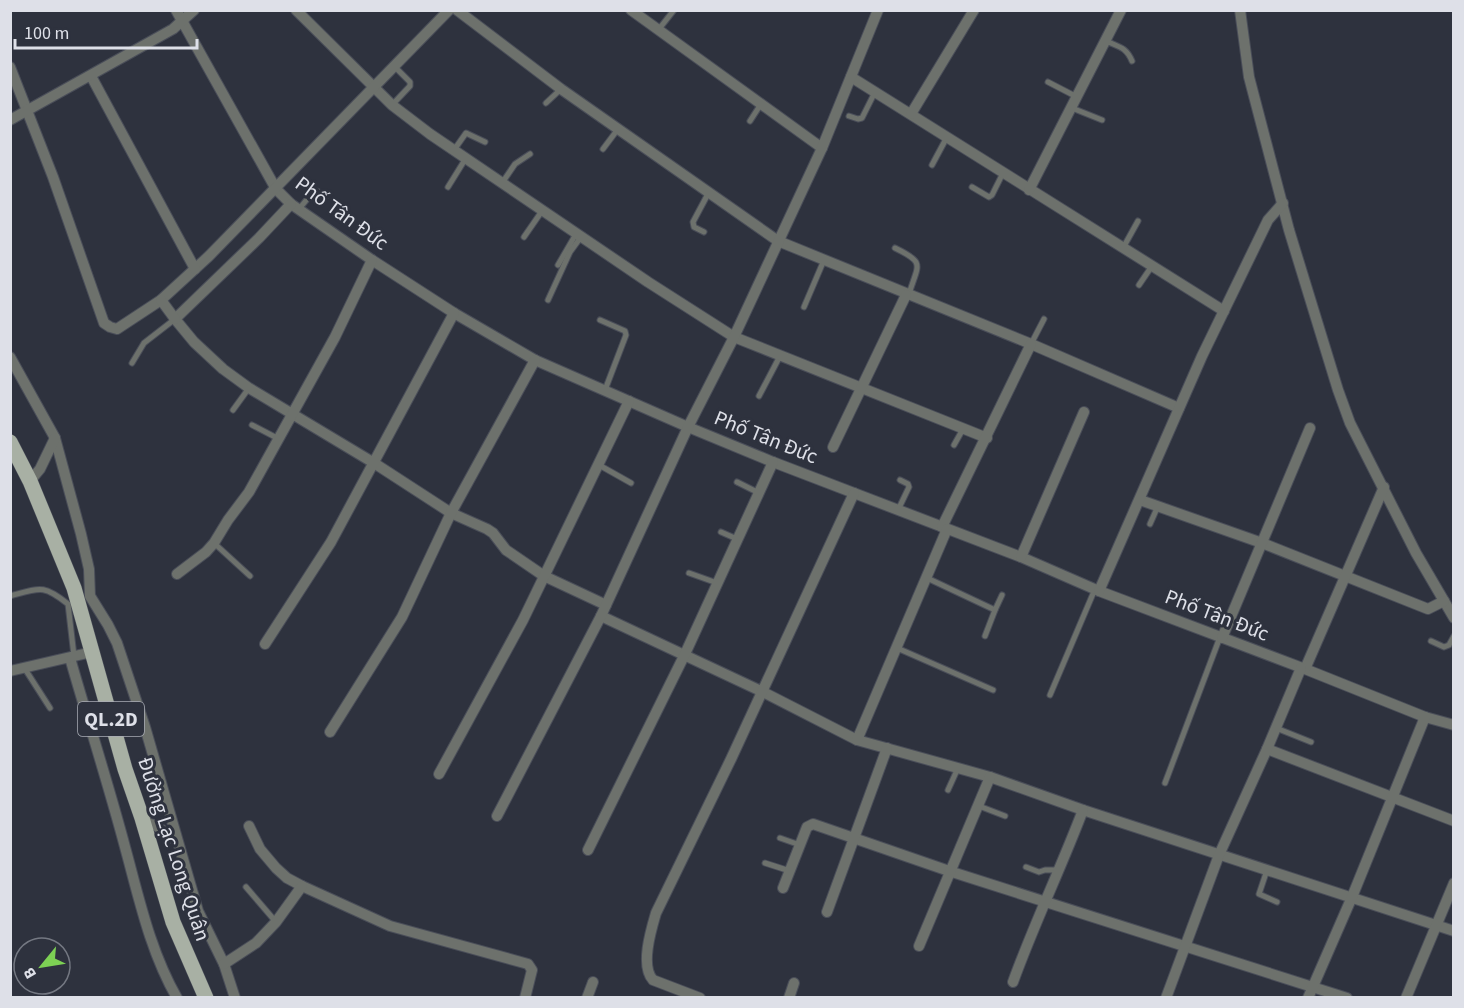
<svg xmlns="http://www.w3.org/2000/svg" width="1464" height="1008" viewBox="0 0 1464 1008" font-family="'Source Sans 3',sans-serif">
	<rect width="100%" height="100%" fill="#2e323e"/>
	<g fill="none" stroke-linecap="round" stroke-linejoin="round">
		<!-- service casing -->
		<g stroke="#4a4e59" stroke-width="7">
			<g id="service">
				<path d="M 659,29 L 674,10"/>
				<path d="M 1106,41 C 1119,47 1126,47 1132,61"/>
				<path d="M 1048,82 L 1077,97"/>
				<path d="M 546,103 L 561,89"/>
				<path d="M 392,105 L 410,86 L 410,82 L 395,67"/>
				<path d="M 1072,108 L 1102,120"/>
				<path d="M 849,116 L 858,119 L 862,118 L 875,92"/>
				<path d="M 750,121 L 761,104"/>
				<path d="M 603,149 L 618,129"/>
				<path d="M 454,150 L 466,133 L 485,142"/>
				<path d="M 932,165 L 947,137"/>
				<path d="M 502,183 L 515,164 L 530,154"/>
				<path d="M 448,187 L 466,158"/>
				<path d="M 972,187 L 989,197 L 992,195 L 1003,173"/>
				<path d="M 299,209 L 313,192 L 317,191 L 326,196"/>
				<path d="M 704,232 L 694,227 L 693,222 L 709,192"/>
				<path d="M 524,237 L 542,211"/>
				<path d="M 895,248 C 926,263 918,264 909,294"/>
				<path d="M 1123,248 L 1138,221"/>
				<path d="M 558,265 L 576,234"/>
				<path d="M 1139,285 L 1152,266"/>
				<path d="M 548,300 L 570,252 L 581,237"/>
				<path d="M 804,307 L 824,260"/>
				<path d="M 600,320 L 625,331 L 626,335 L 605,390"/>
				<path d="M 1031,344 L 1044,319"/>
				<path d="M 132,363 L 144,343 L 175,319"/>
				<path d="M 759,396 L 780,356"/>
				<path d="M 233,410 L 249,388"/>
				<path d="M 252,425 L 277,438"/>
				<path d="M 954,445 L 963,429"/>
				<path d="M 599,465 L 631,483"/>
				<path d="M 737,482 L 759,493"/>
				<path d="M 898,510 L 909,487 L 908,484 L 900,480"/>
				<path d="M 1150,524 L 1158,506"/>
				<path d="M 721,532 L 737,539"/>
				<path d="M 214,543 L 250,576"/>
				<path d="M 689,573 L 717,583"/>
				<path d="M 927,578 L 995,610 L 985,636"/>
				<path d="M 10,596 C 40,588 43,584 68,604 L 74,656"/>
				<path d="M 995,610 L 1002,595"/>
				<path d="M 1431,641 L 1444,647 L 1449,645 L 1454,636"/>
				<path d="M 897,648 L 993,690"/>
				<path d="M 25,669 L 50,708"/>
				<path d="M 1050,695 L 1095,589"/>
				<path d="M 1276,728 L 1311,742"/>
				<path d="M 1165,783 L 1220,637"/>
				<path d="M 948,790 L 958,768"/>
				<path d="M 979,806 L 1005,816"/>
				<path d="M 780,838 L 800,845"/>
				<path d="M 765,863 L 790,871"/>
				<path d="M 1026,867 L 1039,872 L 1045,870 L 1058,870"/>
				<path d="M 1267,870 L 1259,894 L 1277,902"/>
				<path d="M 246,887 L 276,922"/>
			</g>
		</g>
		<!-- minor casing -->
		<g stroke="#4a4e59" stroke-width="12">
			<g id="minor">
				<path d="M 176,10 L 276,189 L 291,204 L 372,260 L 454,313 L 535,360 L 688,427 L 773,462 L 1021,557 L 1099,591 L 1305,669 L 1425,717 L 1454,725"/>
				<path d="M 296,10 L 392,105 L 430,134 L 648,282 L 734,337 L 987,438"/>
				<path d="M 457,10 L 561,89 L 778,241 L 1031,344 L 1179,408"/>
				<path d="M 631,10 L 822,148"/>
				<path d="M 1240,10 L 1249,77 L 1289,230 L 1338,390 L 1350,423 L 1416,553 L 1454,618"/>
				<path d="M 10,67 L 53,177 L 104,323 L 110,327 L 117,329 L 161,300 L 209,256 L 449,10"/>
				<path d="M 91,76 L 195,269"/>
				<path d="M 851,77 L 1224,311"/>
				<path d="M 911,114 L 974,10"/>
				<path d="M 10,120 L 173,29 L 194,10"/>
				<path d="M 1029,190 L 1121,10"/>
				<path d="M 291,204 L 259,238 L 175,319 L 194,342 L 223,369 L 249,388 L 374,463 L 451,513 L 487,529 L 493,533 L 506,550 L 544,576 L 606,605"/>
				<path d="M 161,300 L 175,319"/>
				<path d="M 10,357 L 55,438 L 81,534 L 89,569 L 90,596 L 108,625 L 117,643 L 145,727 L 198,911 L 224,964 L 235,998"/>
				<path d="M 833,447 L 906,295"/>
				<path d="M 30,481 L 40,469 L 55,438"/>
				<path d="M 1140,500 L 1262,543 L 1428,609 L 1444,601"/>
				<path d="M 942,527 L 1031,344"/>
				<path d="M 1021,557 L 1084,412"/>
				<path d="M 177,574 L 206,552 L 214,543 L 228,520 L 249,492 L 335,337 L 372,260"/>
				<path d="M 1099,591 L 1202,356 L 1268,220 L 1283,203"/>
				<path d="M 601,616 L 763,692 L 857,740 L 990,777 L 1083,810 L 1454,931"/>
				<path d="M 1222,638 L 1310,428"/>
				<path d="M 265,644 L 331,542 L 454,313"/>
				<path d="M 70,658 C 88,721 108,783 125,847 C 139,898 150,951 177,998"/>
				<path d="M 1305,669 L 1384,487"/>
				<path d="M 10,671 L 92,652"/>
				<path d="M 330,732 L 402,617 L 451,513 L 535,360"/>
				<path d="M 857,740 L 947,529"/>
				<path d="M 1267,749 L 1454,821"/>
				<path d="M 439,774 L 523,620 L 629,401"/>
				<path d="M 497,816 L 601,616 L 688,427 L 734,337 L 822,148 L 878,10"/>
				<path d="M 142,818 L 155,810 L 161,788"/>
				<path d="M 143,822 L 155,825 L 177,841"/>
				<path d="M 249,826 L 260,849 L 276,868 L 287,878 L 302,886 L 390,926 L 528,964 L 532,970 L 525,998"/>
				<path d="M 588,850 L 685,654 L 773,462"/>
				<path d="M 783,888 L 807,827 L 813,824 L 949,871 L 1347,998"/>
				<path d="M 827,912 L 887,748"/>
				<path d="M 919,946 L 990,777"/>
				<path d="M 224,964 L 256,943 L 276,922 L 302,886"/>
				<path d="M 1013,982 C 1034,924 1061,868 1083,810"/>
				<path d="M 587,998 L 593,982"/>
				<path d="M 700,998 L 653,980 C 640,966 651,930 656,913 L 731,759 L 854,493"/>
				<path d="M 789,998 L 794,983"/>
				<path d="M 1166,998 L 1219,855 L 1267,749 L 1301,668"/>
				<path d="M 1308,998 L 1352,897 L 1425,717"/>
				<path d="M 1406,998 L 1454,883"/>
			</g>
		</g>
		<!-- primary casing -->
		<g stroke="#4a4e59" stroke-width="16">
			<path id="primary" d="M 10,442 L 30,481 L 74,588 L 125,769 L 142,818 L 173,922 L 206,998"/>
		</g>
		<!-- service -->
		<use href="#service" stroke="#6d716c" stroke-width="5"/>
		<!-- minor -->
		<use href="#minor" stroke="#6d716c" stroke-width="10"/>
		<!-- primary -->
		<use href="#primary" stroke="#a8b0a4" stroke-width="15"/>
	</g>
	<g text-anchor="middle" stroke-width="6" stroke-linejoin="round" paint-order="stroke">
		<!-- shield labels -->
		<rect fill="#2e323e" stroke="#a9acb5" stroke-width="1.5" x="78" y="702" width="66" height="34" rx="4.5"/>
		<g font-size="20" font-weight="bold" fill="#dee0e8">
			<text x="111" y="726">QL.2D</text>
		</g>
		<!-- street labels -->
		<g font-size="21" fill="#dee0e8" stroke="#2e323e">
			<text transform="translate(342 213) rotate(36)" y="7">Phố Tân Đức</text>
			<text transform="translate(766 437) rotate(22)" y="7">Phố Tân Đức</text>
			<text transform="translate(1217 615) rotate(21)" y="7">Phố Tân Đức</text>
			<text transform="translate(174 849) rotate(72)" y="7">Đường Lạc Long Quân</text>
		</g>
	</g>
	<!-- border -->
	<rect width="1464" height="1008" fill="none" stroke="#dee0e8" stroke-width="24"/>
	<!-- north arrow -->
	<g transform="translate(42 966) rotate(240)"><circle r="28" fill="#2e323e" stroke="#747882" stroke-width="1.5"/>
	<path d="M0-4.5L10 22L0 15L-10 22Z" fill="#7dd154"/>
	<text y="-9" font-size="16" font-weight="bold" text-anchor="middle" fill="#dee0e8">B</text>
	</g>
	<!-- scale -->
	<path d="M15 39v9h182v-9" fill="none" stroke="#dee0e8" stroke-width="3"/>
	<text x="24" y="39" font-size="18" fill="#dee0e8" stroke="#2e323e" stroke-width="4.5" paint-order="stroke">100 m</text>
</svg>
